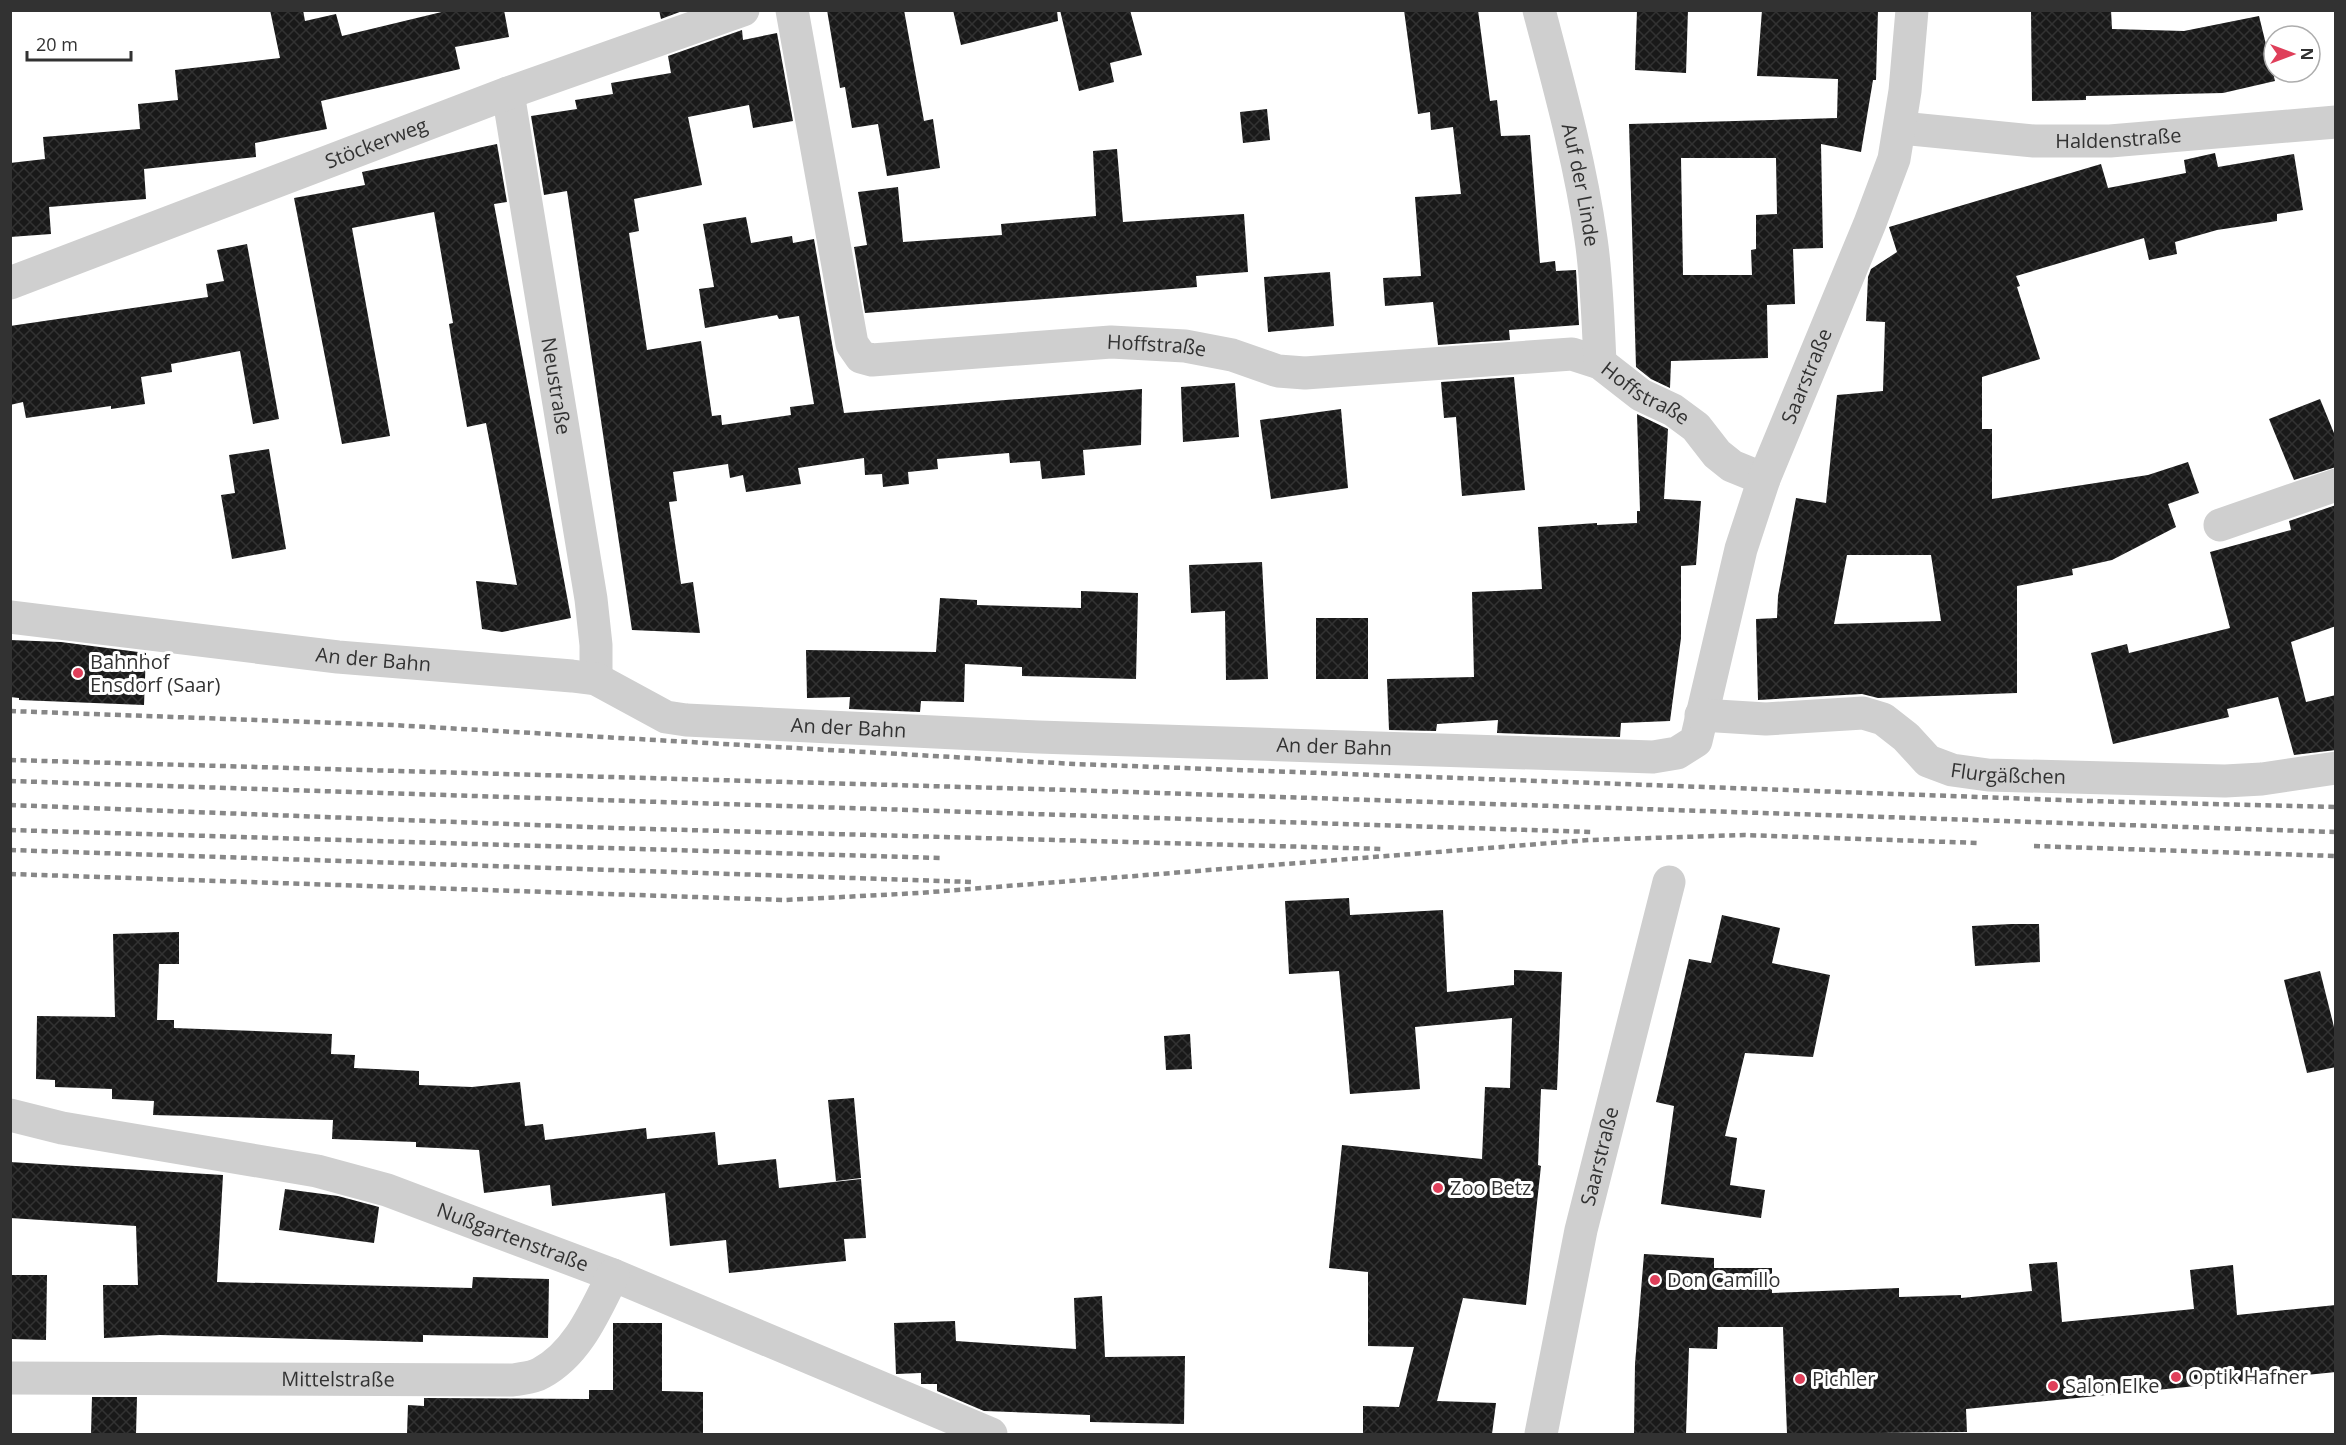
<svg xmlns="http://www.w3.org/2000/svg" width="2346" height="1445" viewBox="0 0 2346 1445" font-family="'Open Sans',sans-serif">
	<defs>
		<pattern id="building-cross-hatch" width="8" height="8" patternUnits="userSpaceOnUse" patternTransform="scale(1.5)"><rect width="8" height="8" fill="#191919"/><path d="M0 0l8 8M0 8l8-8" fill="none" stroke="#323232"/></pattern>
	</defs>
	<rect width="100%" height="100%" fill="#fff"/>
	<!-- building -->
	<g fill="url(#building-cross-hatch)" fill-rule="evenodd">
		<path d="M 270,10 L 303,10 L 305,21 L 336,14 L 342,36 L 450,10 L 504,10 L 509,37 L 455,47 L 460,69 L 321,101 L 327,129 L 255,143 L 256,157 L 144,169 L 146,199 L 49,207 L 51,234 L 10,237 L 10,163 L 45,159 L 43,137 L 140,129 L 138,104 L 178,100 L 175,70 L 280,58 Z"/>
		<path d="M 659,10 L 685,10 L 661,19 Z"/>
		<path d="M 827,10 L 904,10 L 924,121 L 933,119 L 940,168 L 887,176 L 878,124 L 852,128 L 845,87 L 840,88 Z"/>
		<path d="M 953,10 L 1057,10 L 1058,21 L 961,45 Z"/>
		<path d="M 1060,10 L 1130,10 L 1142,55 L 1110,63 L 1114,82 L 1079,91 Z"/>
		<path d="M 1404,10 L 1478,10 L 1490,101 L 1497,100 L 1501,136 L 1530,135 L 1540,263 L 1555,261 L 1556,271 L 1576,270 L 1579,325 L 1509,330 L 1510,340 L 1438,345 L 1433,302 L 1385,306 L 1383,278 L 1421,276 L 1415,197 L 1461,194 L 1453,127 L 1431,130 L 1430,112 L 1418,114 Z"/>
		<path d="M 1637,10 L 1688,10 L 1686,73 L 1635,70 Z"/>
		<path d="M 1762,10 L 1878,10 L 1876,80 L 1873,80 L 1861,152 L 1821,144 L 1823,248 L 1793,249 L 1795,304 L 1767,305 L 1768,358 L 1671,361 L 1670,388 L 1651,379 L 1636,367 L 1629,124 L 1837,118 L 1838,79 L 1757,76 ZM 1681,158 L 1776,158 L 1777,214 L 1756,215 L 1756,249 L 1751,250 L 1752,275 L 1683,275 Z"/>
		<path d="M 2031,10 L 2111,10 L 2112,29 L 2184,31 L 2259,16 L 2275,81 L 2223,93 L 2086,96 L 2086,100 L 2032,101 Z"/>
		<path d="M 742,30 L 743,40 L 777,33 L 793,121 L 753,128 L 749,105 L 688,117 L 702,185 L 634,199 L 639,231 L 629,233 L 647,350 L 701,341 L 712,416 L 721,415 L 722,425 L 791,415 L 790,407 L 814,404 L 799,316 L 779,319 L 777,315 L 705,328 L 699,289 L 714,287 L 703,224 L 746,217 L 751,243 L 792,236 L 793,243 L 814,239 L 844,413 L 1142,389 L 1141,445 L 1083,450 L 1085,475 L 1042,479 L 1040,461 L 1010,463 L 1009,453 L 937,459 L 938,469 L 908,472 L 909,484 L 883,487 L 882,474 L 865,475 L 864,458 L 798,468 L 801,484 L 746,492 L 743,475 L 730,478 L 728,464 L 673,472 L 677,501 L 669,502 L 681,584 L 693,582 L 700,633 L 632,630 L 567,191 L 544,195 L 531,116 L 577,109 L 575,100 L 613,94 L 611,83 L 671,73 L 668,56 Z"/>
		<path d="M 1267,109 L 1270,140 L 1243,143 L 1240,112 Z"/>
		<path d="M 497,144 L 507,202 L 494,204 L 571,618 L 502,632 L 482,629 L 476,581 L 517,585 L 486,423 L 467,427 L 452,343 L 449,324 L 453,323 L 434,212 L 352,228 L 390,436 L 342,444 L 294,198 L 365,185 L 362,172 Z"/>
		<path d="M 1117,149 L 1123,222 L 1244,214 L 1248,272 L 1196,276 L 1197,287 L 865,313 L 854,247 L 867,245 L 858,192 L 898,187 L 903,242 L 1002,235 L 1001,224 L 1096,216 L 1093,151 Z"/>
		<path d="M 2215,153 L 2218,167 L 2294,154 L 2303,210 L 2277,214 L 2277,221 L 2217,230 L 2175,242 L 2177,254 L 2149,260 L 2144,238 L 2016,276 L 2020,286 L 2017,287 L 2040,359 L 1982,377 L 1982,429 L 1992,429 L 1992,499 L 2148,475 L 2188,462 L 2199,493 L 2168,504 L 2176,527 L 2112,560 L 2072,569 L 2073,575 L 2017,586 L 2017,693 L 1878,698 L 1862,694 L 1758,700 L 1756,619 L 1777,618 L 1778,596 L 1796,498 L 1826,503 L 1837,395 L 1883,391 L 1885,322 L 1866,321 L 1868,277 L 1871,269 L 1897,252 L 1889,227 L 2101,164 L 2108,188 L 2186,173 L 2184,160 ZM 1847,555 L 1931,555 L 1941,621 L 1834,624 Z"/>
		<path d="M 247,244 L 279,419 L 253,424 L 240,351 L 171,364 L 172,372 L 141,377 L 145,404 L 111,409 L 111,406 L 26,418 L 23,402 L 10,405 L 10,326 L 208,297 L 206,284 L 224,281 L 217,250 Z"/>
		<path d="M 1330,272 L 1334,326 L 1268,332 L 1264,277 Z"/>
		<path d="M 1514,377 L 1525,490 L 1462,496 L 1456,417 L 1444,418 L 1441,382 Z"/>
		<path d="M 1235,383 L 1239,437 L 1183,442 L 1181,387 Z"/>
		<path d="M 2320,399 L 2336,438 L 2336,467 L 2294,480 L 2269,419 Z"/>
		<path d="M 1341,409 L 1348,488 L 1271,499 L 1260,420 Z"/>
		<path d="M 1637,414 L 1668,429 L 1664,499 L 1701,501 L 1696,565 L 1681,566 L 1681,638 L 1670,721 L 1621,723 L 1620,737 L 1497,733 L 1498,720 L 1437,724 L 1436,731 L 1389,730 L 1387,679 L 1474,677 L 1472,592 L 1542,589 L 1538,527 L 1597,523 L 1597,525 L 1637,523 L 1637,511 L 1640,511 Z"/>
		<path d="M 269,449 L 286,549 L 232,559 L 221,495 L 235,493 L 229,455 Z"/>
		<path d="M 2336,505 L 2336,626 L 2291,642 L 2306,702 L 2336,695 L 2336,750 L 2294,755 L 2278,697 L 2227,709 L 2229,717 L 2113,744 L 2091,653 L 2127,644 L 2129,653 L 2230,628 L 2210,552 L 2291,530 L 2289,521 Z"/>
		<path d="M 1262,562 L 1268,679 L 1226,680 L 1225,611 L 1191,613 L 1189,565 Z"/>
		<path d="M 1081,591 L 1138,593 L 1136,679 L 1022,676 L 1022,667 L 965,664 L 964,702 L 921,701 L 920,712 L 849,709 L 850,697 L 807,698 L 806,650 L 936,652 L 940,598 L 977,600 L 977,605 L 1081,608 Z"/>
		<rect x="1316" y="618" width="52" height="61"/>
		<path d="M 10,640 L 61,642 L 146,653 L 144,705 L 19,700 L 19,698 L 10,697 Z"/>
		<path d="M 1349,898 L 1350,915 L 1443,910 L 1447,992 L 1514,985 L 1514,970 L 1562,972 L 1557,1090 L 1541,1089 L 1538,1165 L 1541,1166 L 1526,1305 L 1463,1298 L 1437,1401 L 1496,1403 L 1492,1434 L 1363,1434 L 1363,1406 L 1399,1407 L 1414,1347 L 1368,1346 L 1368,1272 L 1329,1268 L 1342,1145 L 1482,1159 L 1485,1087 L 1510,1088 L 1512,1018 L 1415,1027 L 1420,1089 L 1350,1094 L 1339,971 L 1289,974 L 1285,901 Z"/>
		<path d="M 1722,915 L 1780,928 L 1772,963 L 1830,975 L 1813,1057 L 1745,1053 L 1725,1136 L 1737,1138 L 1730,1185 L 1765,1190 L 1761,1218 L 1661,1204 L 1674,1106 L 1656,1102 L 1689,959 L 1711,963 Z"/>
		<path d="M 2012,924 L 2039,924 L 2040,962 L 1975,966 L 1972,926 Z"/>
		<path d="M 179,932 L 179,964 L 159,964 L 157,1020 L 174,1020 L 174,1028 L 332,1034 L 331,1054 L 355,1055 L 354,1068 L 419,1071 L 419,1085 L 472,1087 L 520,1082 L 525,1126 L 543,1124 L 545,1140 L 646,1128 L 647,1139 L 715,1132 L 718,1165 L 776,1159 L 779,1188 L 861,1179 L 866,1238 L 844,1239 L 846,1261 L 729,1273 L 726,1240 L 670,1246 L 665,1193 L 552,1206 L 550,1185 L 484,1193 L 479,1150 L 416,1147 L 416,1142 L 332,1139 L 333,1120 L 153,1115 L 154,1101 L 112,1099 L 112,1089 L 55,1087 L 55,1080 L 36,1079 L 37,1016 L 115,1017 L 113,934 Z"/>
		<path d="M 2320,971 L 2336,1035 L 2336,1067 L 2307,1073 L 2284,980 Z"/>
		<path d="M 1190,1034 L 1192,1069 L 1166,1070 L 1164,1036 Z"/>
		<path d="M 854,1098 L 861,1178 L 836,1181 L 828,1100 Z"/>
		<path d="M 10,1162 L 223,1175 L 217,1282 L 472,1288 L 473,1277 L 549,1279 L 548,1338 L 423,1335 L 423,1342 L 160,1335 L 104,1338 L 103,1285 L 138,1285 L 136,1226 L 10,1218 Z"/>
		<path d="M 285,1189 L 338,1196 L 379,1207 L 374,1243 L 279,1230 Z"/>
		<path d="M 1644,1254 L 1714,1258 L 1714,1268 L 1772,1268 L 1772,1293 L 1899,1288 L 1899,1297 L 1961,1295 L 1961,1298 L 2032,1291 L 2029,1264 L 2057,1262 L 2062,1322 L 2194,1309 L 2190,1270 L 2233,1265 L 2237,1315 L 2336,1305 L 2336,1372 L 1966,1409 L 1967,1432 L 1787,1434 L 1783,1327 L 1718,1327 L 1717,1349 L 1689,1348 L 1686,1434 L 1634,1434 L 1635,1364 Z"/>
		<path d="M 10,1275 L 47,1275 L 46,1340 L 10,1339 Z"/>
		<path d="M 1102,1296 L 1105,1357 L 1185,1356 L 1184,1424 L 1090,1422 L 1090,1415 L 984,1411 L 937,1391 L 937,1384 L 921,1384 L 921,1373 L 896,1374 L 894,1323 L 955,1321 L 956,1341 L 1076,1349 L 1074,1298 Z"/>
		<path d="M 613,1323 L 662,1323 L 662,1391 L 703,1392 L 703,1434 L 407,1434 L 408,1405 L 424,1406 L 424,1398 L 589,1399 L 589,1390 L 613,1390 Z"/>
		<path d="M 92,1397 L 137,1397 L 136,1434 L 91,1434 Z"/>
	</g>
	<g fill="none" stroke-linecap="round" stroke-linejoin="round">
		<!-- minor -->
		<g stroke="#cfcfcf" stroke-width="33">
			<path id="s1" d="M 792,10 L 852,344 L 861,357 L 872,360 L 1111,342 L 1185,346 L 1232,355 L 1278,371 L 1305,373 L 1572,354 L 1600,363 L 1641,395 L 1673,410 L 1696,427 L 1717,454 L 1732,466 L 1764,479"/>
			<path id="s2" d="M 1539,10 C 1559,86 1580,161 1591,239 C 1597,280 1598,321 1600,363"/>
			<path id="s3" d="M 508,93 L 591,599 L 596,645 L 596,679"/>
			<path id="s4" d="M 1901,128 L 2034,141 L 2110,141 L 2336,122"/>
			<path id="s5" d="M 10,283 L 508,93 L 743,10"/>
			<path d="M 2220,525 L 2336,485"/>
			<path id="s6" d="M 10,617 L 338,657 L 572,676 L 596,679 L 666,717 L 686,720 L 1038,737 L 1653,757 L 1677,753 L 1696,741 L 1741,549 L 1764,479 L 1870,223 L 1894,159 L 1905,91 L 1912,10"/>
			<path id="s7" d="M 1701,715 L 1766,719 L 1863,713 L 1883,719 L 1906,737 L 1928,761 L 1952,770 L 1988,775 L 2225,781 L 2262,779 L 2336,768"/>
			<path id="s8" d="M 10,1115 L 62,1128 L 317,1171 L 387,1190 L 613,1275 L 991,1434"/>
			<path id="s9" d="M 10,1378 L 513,1380 C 522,1378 533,1378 541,1373 C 578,1353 595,1311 613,1275"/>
			<path id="s10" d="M 1541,1434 L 1581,1230 L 1669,882"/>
		</g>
		<!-- rail -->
		<g stroke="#878787" stroke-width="4.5" stroke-dasharray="6 4.5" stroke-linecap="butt">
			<path d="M 10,711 L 393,725 L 1074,764 L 2088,801 L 2336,807"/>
			<path d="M 10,760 L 1070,790 L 2336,832"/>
			<path d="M 10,781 L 1592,832"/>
			<path d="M 10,805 L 614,828 L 1384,849"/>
			<path d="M 10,830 L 940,858"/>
			<path d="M 2034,846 L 2336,856"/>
			<path d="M 10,850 L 973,882"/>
			<path d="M 10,874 L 785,900 L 919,893 L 1589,840 L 1744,835 L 1979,843"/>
		</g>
	</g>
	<!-- markers -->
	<g fill="#df3f5a" stroke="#fff" stroke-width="2">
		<circle cx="78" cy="673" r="6"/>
		<circle cx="1438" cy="1188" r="6"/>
		<circle cx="1655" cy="1280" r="6"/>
		<circle cx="2176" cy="1377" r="6"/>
		<circle cx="1800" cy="1379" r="6"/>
		<circle cx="2053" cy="1386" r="6"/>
	</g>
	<g text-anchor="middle" stroke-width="6" stroke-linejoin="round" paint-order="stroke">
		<!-- street labels -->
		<g font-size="20" fill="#323232" stroke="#fff">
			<text dy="7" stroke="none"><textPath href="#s4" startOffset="218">Haldenstraße</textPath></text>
			<text dy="7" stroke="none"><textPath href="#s5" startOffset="392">Stöckerweg</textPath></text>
			<text dy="7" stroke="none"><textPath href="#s2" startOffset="180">Auf der Linde</textPath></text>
			<text dy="7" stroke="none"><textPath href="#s1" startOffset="652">Hoffstraße</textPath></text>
			<text dy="7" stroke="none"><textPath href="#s6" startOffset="2086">Saarstraße</textPath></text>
			<text dy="7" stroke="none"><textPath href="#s3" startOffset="297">Neustraße</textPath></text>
			<text dy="7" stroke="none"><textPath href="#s1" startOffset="1156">Hoffstraße</textPath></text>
			<text dy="7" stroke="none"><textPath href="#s6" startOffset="366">An der Bahn</textPath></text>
			<text dy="7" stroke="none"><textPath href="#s6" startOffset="852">An der Bahn</textPath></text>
			<text dy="7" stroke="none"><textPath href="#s6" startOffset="1338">An der Bahn</textPath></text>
			<text dy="7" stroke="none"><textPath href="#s7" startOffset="327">Flurgäßchen</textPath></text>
			<text dy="7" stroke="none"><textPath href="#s10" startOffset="284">Saarstraße</textPath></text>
			<text dy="7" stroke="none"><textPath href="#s8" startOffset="519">Nußgartenstraße</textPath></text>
			<text dy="7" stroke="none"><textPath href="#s9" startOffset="328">Mittelstraße</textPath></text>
		</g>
		<!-- poi labels -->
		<g font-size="20" fill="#323232" stroke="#fff" text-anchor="start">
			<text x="90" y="669">Bahnhof<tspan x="90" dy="23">Ensdorf (Saar)</tspan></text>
			<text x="1450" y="1195">Zoo Betz</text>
			<text x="1667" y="1287">Don Camillo</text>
			<text x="2188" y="1384">Optik Hafner</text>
			<text x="1812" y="1386">Pichler</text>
			<text x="2065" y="1393">Salon Elke</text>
		</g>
	</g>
	<!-- border -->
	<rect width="2346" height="1445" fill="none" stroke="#323232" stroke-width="24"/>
	<!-- north arrow -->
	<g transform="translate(2292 54) rotate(90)"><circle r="28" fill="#ffffff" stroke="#adadad" stroke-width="1.5"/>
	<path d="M0-4.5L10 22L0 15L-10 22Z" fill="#df3f5a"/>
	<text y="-9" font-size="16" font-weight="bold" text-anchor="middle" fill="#323232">N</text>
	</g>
	<!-- scale -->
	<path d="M27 51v9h104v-9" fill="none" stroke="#323232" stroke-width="3"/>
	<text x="36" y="51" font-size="18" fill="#323232" stroke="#ffffff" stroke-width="4.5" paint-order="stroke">20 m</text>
</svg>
